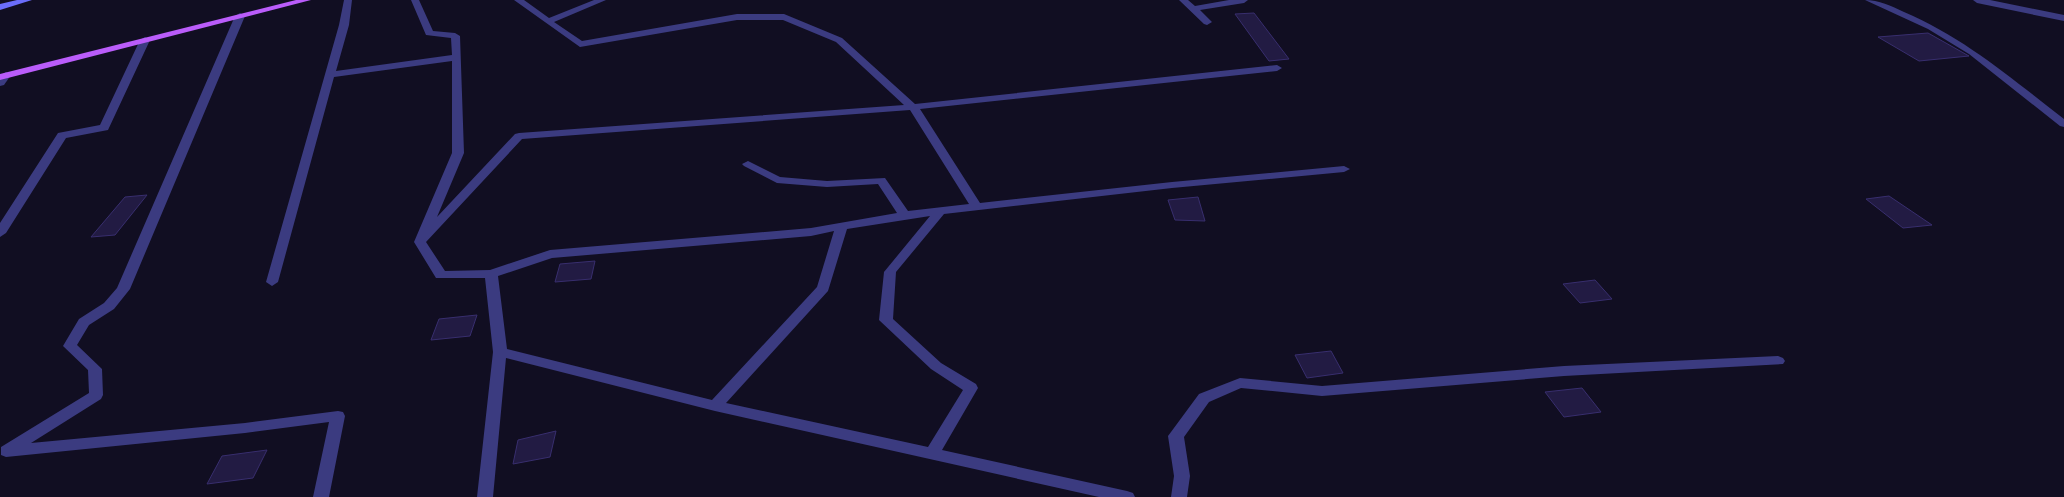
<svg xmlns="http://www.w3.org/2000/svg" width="2064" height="497" viewBox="0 0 2064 497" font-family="'Open Sans',sans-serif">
	<rect width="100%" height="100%" fill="#110e22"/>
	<!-- building -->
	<g fill="#221b43" stroke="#382e6e">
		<path d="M 1254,13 L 1289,59 L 1269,61 L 1235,14 Z"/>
		<path d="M 1928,33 L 1969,56 L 1919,61 L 1878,37 Z"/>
		<path d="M 147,195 L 115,235 L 91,237 L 125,197 Z"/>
		<path d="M 1889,196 L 1932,225 L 1903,228 L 1866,199 Z"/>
		<path d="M 1198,197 L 1205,221 L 1175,220 L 1168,200 Z"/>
		<path d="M 595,261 L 591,279 L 555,282 L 560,264 Z"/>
		<path d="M 1595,280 L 1612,299 L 1580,303 L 1563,284 Z"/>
		<path d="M 477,315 L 470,336 L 431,340 L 439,319 Z"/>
		<path d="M 1331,351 L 1343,373 L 1307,378 L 1295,355 Z"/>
		<path d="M 1582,388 L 1601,412 L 1564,417 L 1545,392 Z"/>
		<path d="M 556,431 L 550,457 L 513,464 L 518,440 Z"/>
		<path d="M 267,450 L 253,478 L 207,484 L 222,456 Z"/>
	</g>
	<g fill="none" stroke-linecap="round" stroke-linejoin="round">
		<!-- street -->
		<g fill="#3b3b80" fill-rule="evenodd">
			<path d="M 344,0 L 352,0 L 349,25 L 336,71 L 452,55 L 451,38 L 426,35 L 411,0 L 419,0 L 433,31 L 455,33 L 460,36 L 464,153 L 437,217 L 515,134 L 519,133 L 904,105 L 836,42 L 783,20 L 737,20 L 580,47 L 514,0 L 524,0 L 549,18 L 594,0 L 606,0 L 554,22 L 582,41 L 737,14 L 784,14 L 842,38 L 915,104 L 1277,65 L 1282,68 L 1277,71 L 920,109 L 980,203 L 1172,182 L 1344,166 L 1350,169 L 1344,172 L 1172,188 L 944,214 L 896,272 L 893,319 L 941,363 L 976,384 L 978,388 L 942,450 L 1127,491 L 1133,493 L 1135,497 L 1099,497 L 715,411 L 506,358 L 493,497 L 477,497 L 493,352 L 485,278 L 436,278 L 414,242 L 452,153 L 452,61 L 334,77 L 278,282 L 272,286 L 266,282 L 339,25 ZM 910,110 L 969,204 L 908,211 L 885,178 L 827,181 L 780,177 L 748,161 L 742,164 L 744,166 L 777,183 L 827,187 L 878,184 L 897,213 L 811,228 L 550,250 L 490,270 L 445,271 L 426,242 L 522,139 ZM 930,216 L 884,272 L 879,320 L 931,369 L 963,390 L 928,447 L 726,403 L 828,291 L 847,229 ZM 834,231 L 817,287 L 712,400 L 507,349 L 498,276 L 552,258 L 811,236 Z"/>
			<path d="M 1179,0 L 1188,0 L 1195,6 L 1229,0 L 1248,0 L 1244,3 L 1200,10 L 1212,22 L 1207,25 L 1204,24 Z"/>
			<path d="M 1865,0 C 1879,0 1891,6 1904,12 C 1965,38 2012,79 2064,119 L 2064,127 L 2060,126 L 1969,54 L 1928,29 Z"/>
			<path d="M 1973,0 L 1990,0 L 2064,15 L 2064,21 L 1977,3 Z"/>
			<path d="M 240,13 L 245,16 L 130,289 L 114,309 L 89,325 L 77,345 L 102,369 L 103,395 L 101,399 L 31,443 L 245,423 L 338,411 L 343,412 L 345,416 L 329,497 L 313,497 L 329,422 L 245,433 L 6,457 L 1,455 L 1,447 L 89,393 L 88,370 L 63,346 L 79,319 L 104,303 L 117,288 L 235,16 Z"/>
			<path d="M 145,37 L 150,40 L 108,130 L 66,138 L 6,233 L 0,237 L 0,223 L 58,133 L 100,125 L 140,40 Z"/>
			<path d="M 6,72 L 11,75 L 4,85 L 0,86 L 0,76 Z"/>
			<path d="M 1778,356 L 1783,358 L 1785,361 L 1783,364 L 1564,376 L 1322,396 L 1241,388 L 1209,402 L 1184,437 L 1190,476 L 1187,497 L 1171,497 L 1174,476 L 1168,436 L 1171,432 L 1199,394 L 1240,378 L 1322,386 L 1564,366 Z"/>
		</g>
		<!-- secondary -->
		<path fill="#6b6dfa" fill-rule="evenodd" d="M 17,0 L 32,0 L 0,10 L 0,4 Z"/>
		<!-- primary -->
		<path fill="#ba5cfa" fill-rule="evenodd" d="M 296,0 L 311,0 L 0,80 L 0,74 Z"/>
	</g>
</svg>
